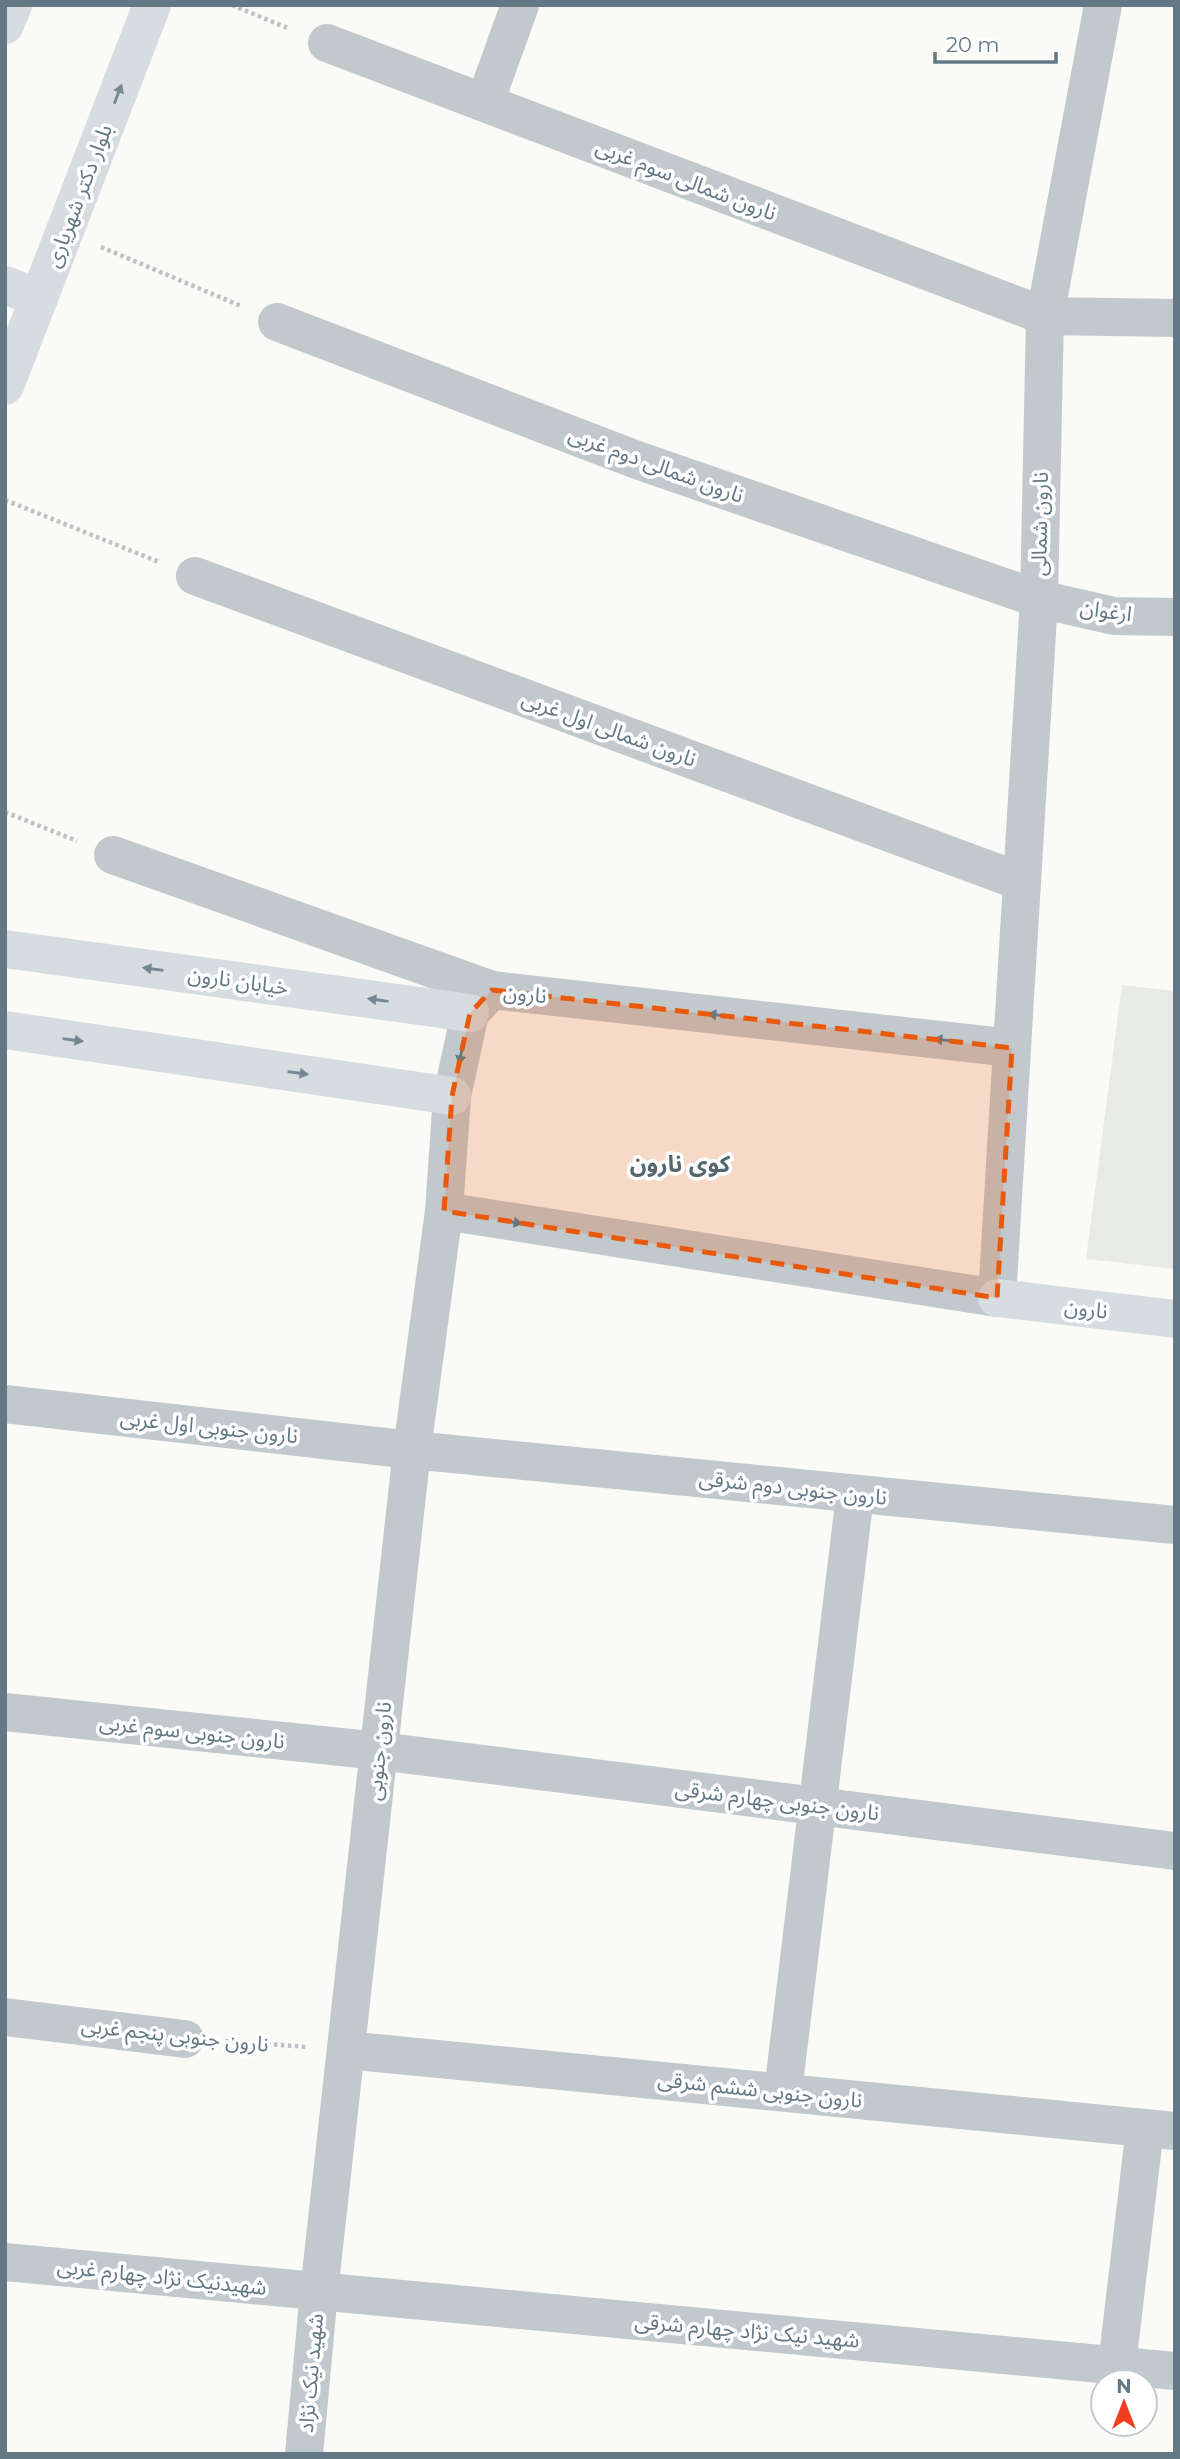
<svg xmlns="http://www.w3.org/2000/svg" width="1180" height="2459" viewBox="0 0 1180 2459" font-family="Montserrat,'Noto Sans Arabic',sans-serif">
	<rect width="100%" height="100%" fill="#fafaf7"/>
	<!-- built -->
	<path fill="#e8eae8" d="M 1122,985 L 1175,991 L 1175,1269 L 1086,1259 Z"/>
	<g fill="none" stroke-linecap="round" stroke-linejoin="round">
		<!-- path -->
		<g stroke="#bdc1c4" stroke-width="4.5" stroke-dasharray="3.5 3.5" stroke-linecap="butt">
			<path d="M 232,5 L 290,29"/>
			<path d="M 101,247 L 241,306"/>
			<path d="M 5,500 L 159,562"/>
			<path d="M 5,812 L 77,841"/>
			<path d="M 225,2041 L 307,2047"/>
		</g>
		<!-- minor -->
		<g stroke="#c2c9cc" stroke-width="38">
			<path d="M 327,43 L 1045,316 L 1175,318"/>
			<path d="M 485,102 L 520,5"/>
			<path d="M 277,322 L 637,460 L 1039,599 L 1114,616 L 1175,617"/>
			<path d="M 195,576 L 1022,882"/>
			<path d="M 113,855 L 492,990"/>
			<path d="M 1012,1048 L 492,990 L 470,1013 L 452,1096 L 444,1211 L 997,1298 L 1039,599 L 1045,316 L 1103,5"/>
			<path d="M 5,1404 L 412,1450 L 1175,1525"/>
			<path d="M 5,1712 L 379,1751 L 1175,1851"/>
			<path d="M 5,2017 L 185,2039"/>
			<path d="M 346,2050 L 1175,2131"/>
			<path d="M 783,2092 L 855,1495"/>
			<path d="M 5,2262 L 1175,2371"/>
			<path d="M 1117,2365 L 1145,2128"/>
			<path d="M 304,2454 L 319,2292 L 412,1450 L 444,1211"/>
		</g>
		<!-- major -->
		<g stroke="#d6dcdf" stroke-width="38">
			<path d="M 5,25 L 13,5"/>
			<path d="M 5,285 L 39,298"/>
			<path d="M 5,386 L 152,5"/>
			<path d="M 5,949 L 470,1013"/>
			<path d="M 5,1030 L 452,1096"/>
			<path d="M 997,1298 L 1175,1319"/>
		</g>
	</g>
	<!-- one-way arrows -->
	<defs><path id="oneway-solid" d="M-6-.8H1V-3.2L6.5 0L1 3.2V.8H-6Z" transform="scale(1.75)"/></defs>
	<g fill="#738892">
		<use href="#oneway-solid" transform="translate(118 94) rotate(-69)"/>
		<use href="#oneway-solid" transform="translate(153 969) rotate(-172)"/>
		<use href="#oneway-solid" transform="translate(378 1000) rotate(-172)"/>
		<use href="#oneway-solid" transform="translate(73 1040) rotate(8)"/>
		<use href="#oneway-solid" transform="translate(298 1073) rotate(8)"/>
	</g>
	<g fill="#627985">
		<use href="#oneway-solid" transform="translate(718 1015) rotate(-174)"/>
		<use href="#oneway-solid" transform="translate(944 1040) rotate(-174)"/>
		<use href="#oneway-solid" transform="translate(461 1054) rotate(102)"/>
		<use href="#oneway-solid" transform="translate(512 1222) rotate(9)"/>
	</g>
	<!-- marked area -->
	<path fill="#e8590c" fill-opacity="0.2" stroke="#e8590c" stroke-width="5" stroke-dasharray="14 9" stroke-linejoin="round" d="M 492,990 L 1012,1048 L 997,1298 L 444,1211 L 452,1096 L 470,1013 Z"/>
	<g text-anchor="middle" stroke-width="7" stroke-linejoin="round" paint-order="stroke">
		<!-- street labels -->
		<g font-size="21" fill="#627985" stroke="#fff">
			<text transform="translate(686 180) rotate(21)" y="7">نارون شمالی سوم غربی</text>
			<text transform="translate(79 196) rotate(-69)" y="7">بلوار دکتر شهریاری</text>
			<text transform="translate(656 465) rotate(20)" y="7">نارون شمالی دوم غربی</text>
			<text transform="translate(1040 524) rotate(-89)" y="7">نارون شمالی</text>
			<text transform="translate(1106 611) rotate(8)" y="7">ارغوان</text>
			<text transform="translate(609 729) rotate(20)" y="7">نارون شمالی اول غربی</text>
			<text transform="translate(238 981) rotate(8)" y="7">خیابان نارون</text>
			<text transform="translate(525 994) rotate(6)" y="7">نارون</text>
			<text transform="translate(1086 1309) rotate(7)" y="7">نارون</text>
			<text transform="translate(209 1427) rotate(6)" y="7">نارون جنوبی اول غربی</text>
			<text transform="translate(793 1488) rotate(6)" y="7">نارون جنوبی دوم شرقی</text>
			<text transform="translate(192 1732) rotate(6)" y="7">نارون جنوبی سوم غربی</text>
			<text transform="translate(379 1751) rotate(-84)" y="7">نارون جنوبی</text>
			<text transform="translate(777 1801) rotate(7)" y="7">نارون جنوبی چهارم شرقی</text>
			<text transform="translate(175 2035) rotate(6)" y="7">نارون جنوبی پنجم غربی</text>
			<text transform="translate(760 2090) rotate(6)" y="7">نارون جنوبی ششم شرقی</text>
			<text transform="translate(162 2277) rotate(6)" y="7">شهیدنیک نژاد چهارم غربی</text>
			<text transform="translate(747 2331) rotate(5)" y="7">شهید نیک نژاد چهارم شرقی</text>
			<text transform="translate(311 2373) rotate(-85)" y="7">شهید نیک نژاد</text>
		</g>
		<!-- neighbourhood labels -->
		<g font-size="23" font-weight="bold" fill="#55666f" stroke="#fff">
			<text x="680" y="1172">کوی نارون</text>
		</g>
	</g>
	<!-- border -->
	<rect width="1180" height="2459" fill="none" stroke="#627985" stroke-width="14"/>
	<!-- north arrow -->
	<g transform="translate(1124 2403)"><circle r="33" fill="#ffffff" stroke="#c0c9ce" stroke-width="2"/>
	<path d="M0-5L12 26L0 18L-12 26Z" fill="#f23d1f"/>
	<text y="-10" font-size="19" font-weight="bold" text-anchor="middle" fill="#627985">N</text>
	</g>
	<!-- scale -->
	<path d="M935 52v10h121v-10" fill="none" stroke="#627985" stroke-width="3.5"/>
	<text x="946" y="52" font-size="21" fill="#627985" stroke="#ffffff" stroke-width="5" paint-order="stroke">20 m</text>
</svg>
